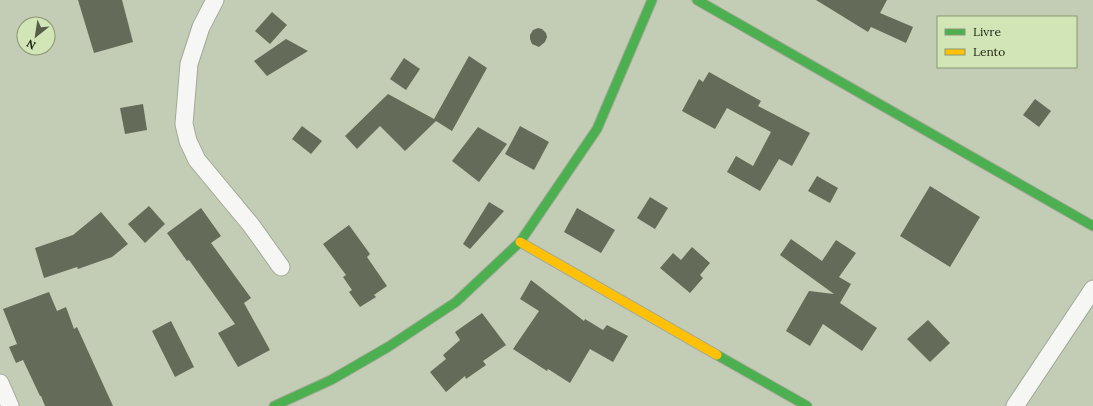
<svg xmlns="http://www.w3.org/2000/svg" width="1093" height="406" viewBox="0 0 1093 406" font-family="Lora,serif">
	<rect width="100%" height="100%" fill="#c3ccb4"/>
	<!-- building -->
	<g fill="#646b58">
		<path d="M 78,0 L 122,0 L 133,42 L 94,53 Z"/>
		<path d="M 816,0 L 887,0 L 880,13 L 913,27 L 906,43 L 871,27 L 868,32 Z"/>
		<path d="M 272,12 L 287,25 L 270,44 L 255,31 Z"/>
		<path d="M 538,28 L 542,29 L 546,33 L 547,37 L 545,42 L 539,47 L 532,44 L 530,39 L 530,35 L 533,30 Z"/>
		<path d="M 286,39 L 308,51 L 267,76 L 254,61 Z"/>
		<path d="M 469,56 L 487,68 L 452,131 L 436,121 L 405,151 L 380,126 L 357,149 L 345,136 L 388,94 L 434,119 Z"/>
		<path d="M 404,58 L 420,69 L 406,90 L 390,79 Z"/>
		<path d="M 709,72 L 761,101 L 758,106 L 810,133 L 792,166 L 779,159 L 760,191 L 727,172 L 736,156 L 753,166 L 771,132 L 727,108 L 715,129 L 682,111 L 699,79 L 703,82 Z"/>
		<path d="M 1035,99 L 1051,111 L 1039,127 L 1023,115 Z"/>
		<path d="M 143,104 L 147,130 L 125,134 L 120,108 Z"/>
		<path d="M 302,126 L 322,141 L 311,154 L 292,139 Z"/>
		<path d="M 520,126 L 549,142 L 534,170 L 505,154 Z"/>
		<path d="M 478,127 L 507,144 L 479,182 L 452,161 Z"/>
		<path d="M 817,176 L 838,188 L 830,203 L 808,191 Z"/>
		<path d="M 930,186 L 980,217 L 950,267 L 900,236 Z"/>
		<path d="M 650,197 L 668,208 L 655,229 L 637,218 Z"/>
		<path d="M 489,202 L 504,211 L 470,249 L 463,244 Z"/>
		<path d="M 149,206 L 165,224 L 145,243 L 128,224 Z"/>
		<path d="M 201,208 L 221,236 L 211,243 L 251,298 L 244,303 L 270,350 L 238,367 L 218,333 L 235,324 L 189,260 L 187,261 L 167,233 Z"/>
		<path d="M 577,208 L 615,230 L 601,253 L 564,232 Z"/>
		<path d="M 101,212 L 128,244 L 112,257 L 78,269 L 77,267 L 44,278 L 35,248 L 73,235 Z"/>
		<path d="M 349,225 L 370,254 L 367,257 L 387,286 L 374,295 L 376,297 L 360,307 L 349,292 L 352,290 L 343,277 L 346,275 L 323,244 Z"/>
		<path d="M 791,239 L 822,261 L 836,240 L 856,253 L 839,277 L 851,284 L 840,303 L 877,328 L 862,351 L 823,324 L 810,346 L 786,331 L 809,291 L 834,294 L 780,255 Z"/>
		<path d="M 692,247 L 710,263 L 700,275 L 703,278 L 690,293 L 660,268 L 673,253 L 681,260 Z"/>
		<path d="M 531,280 L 584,321 L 585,319 L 603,330 L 607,325 L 628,336 L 613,362 L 590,349 L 570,383 L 548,369 L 547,371 L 513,349 L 539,311 L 520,299 Z"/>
		<path d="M 49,292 L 57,311 L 66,307 L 74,329 L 77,327 L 113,406 L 45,406 L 41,396 L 40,396 L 23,360 L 16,363 L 9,347 L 17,344 L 3,309 Z"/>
		<path d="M 482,313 L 506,345 L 483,361 L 486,365 L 466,379 L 465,376 L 446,392 L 430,372 L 446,359 L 443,355 L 460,340 L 455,332 Z"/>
		<path d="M 928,320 L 950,343 L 930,362 L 907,339 Z"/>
		<path d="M 171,321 L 194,367 L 175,377 L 152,331 Z"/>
	</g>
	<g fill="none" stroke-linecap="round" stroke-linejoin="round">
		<!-- street casing -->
		<g stroke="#a2aa97" stroke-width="19">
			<g id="street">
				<path d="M 215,0 L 201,27 L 189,64 L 184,124 L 188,141 L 197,160 L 251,225 L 281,267"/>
				<path d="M 0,383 L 10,406"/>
				<path d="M 1015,406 L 1093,289"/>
			</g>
		</g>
		<!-- fast casing -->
		<g stroke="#a2aa97" stroke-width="11">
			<g id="fast">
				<path d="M 697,0 L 1093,226"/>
				<path d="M 717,355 L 807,406"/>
				<path d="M 274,406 L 331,380 L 388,347 L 456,302 L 520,242 L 597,129 L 652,0"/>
			</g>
		</g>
		<!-- slow casing -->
		<g stroke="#a2aa97" stroke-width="11">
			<path id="slow" d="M 520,242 L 717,355"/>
		</g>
		<!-- street -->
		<use href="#street" stroke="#f6f7f4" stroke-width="17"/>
		<!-- fast -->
		<use href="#fast" stroke="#4caf50" stroke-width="9"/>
		<!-- slow -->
		<use href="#slow" stroke="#ffc107" stroke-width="9"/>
	</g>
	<!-- legend -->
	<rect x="937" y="16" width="140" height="52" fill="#d2e5b6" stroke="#899774"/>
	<rect x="945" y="29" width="20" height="6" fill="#4caf50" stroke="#899774"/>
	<text x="973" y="36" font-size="12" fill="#1b2210">Livre</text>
	<rect x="945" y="49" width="20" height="6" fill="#ffc107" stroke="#899774"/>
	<text x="973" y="56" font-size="12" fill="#1b2210">Lento</text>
	<!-- north arrow -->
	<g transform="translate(36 36) rotate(210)"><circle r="19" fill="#d2e5b6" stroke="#899774"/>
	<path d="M0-3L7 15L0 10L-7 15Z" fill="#565e49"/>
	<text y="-6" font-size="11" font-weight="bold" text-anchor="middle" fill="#1b2210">N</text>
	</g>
</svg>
